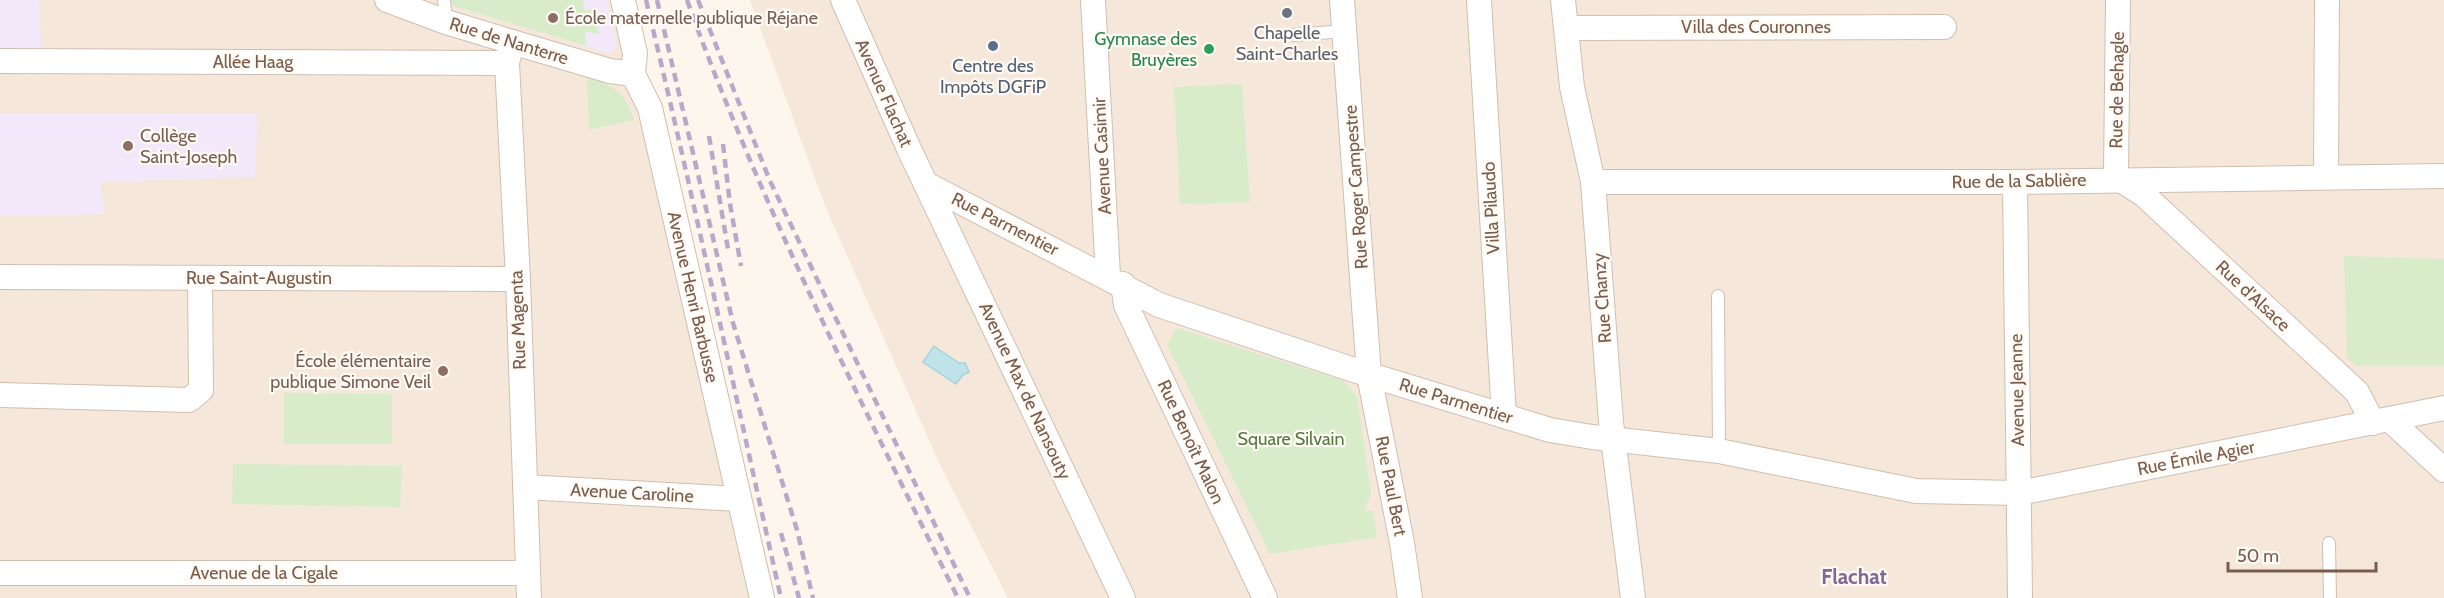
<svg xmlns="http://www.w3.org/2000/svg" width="2444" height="598" viewBox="0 0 2444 598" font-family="Cabin,sans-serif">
	<rect width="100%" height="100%" fill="#fdf6ec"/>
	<!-- residential -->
	<g fill="#f5e8da">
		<path d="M 0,0 L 630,0 L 768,598 L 0,598 Z"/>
		<path d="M 750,0 L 2444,0 L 2444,598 L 1008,598 L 940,465 L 825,206 Z"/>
	</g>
	<!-- education -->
	<g fill="#f3e8fa">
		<path d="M 0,0 L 39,0 L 41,51 L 0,50 Z"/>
		<path d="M 451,0 L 607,0 L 617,45 L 610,54 L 451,5 Z"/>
		<path d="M 0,114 L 258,114 L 255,177 L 100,182 L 104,214 L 0,216 Z"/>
	</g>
	<!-- green -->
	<g fill="#d8ecc9">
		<path d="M 451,0 L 583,0 L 584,10 L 594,9 L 599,34 L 585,31 L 586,46 L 451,5 Z"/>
		<path d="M 587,78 C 612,83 626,94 634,120 L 589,130 Z"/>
		<path d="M 1242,84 L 1250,202 L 1180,204 L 1174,87 Z"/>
		<path d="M 2344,256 L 2444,259 L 2444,366 L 2358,366 L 2347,359 Z"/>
		<path d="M 1177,328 L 1344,381 L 1357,397 L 1371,494 L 1364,511 L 1373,510 L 1377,537 L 1270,554 L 1167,344 Z"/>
		<path d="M 284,393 L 392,394 L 392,444 L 284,444 Z"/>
		<path d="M 233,464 L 402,466 L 400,507 L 232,504 Z"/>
	</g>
	<!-- water -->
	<path fill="#bfe3e8" stroke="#a5d3da" stroke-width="1.5" d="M 934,346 L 959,363 L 965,363 L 969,372 L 963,375 L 956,384 L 923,362 Z"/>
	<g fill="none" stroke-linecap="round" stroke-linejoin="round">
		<!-- service casing -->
		<g stroke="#d1beb0" stroke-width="14">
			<g id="service">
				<path d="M 444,0 L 446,22"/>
				<path d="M 1294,35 L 1344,31"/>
				<path d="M 1718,296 L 1719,451"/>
				<path d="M 2329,543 L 2330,598"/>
			</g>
		</g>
		<!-- minor casing -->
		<g stroke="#d1beb0" stroke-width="26">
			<g id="minor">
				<path d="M 387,0 L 446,22 L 512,42 L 610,71 L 633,74"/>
				<path d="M 623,0 L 635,53 L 633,74 L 650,108 L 762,598"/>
				<path d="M 843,0 L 909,149 L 1123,598"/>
				<path d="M 1093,0 L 1108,276"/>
				<path d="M 1342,0 L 1369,375 L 1402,543 L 1410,598"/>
				<path d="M 1479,0 L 1504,416"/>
				<path d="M 1563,0 L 1572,87 L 1593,182 L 1611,422 L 1633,598"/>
				<path d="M 2118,0 L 2116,173 L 2121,180 L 2144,195 L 2357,392 L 2373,423"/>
				<path d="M 1567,28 L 1944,27"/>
				<path d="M 512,42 L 507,63 L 518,279 L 529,598"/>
				<path d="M 0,61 L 507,63"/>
				<path d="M 2326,177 L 2327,0"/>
				<path d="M 1593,182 L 2015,182 L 2444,176"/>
				<path d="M 2015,182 L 2020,598"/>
				<path d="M 928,185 L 1159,305 L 1357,371 L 1550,430 L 1592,437 L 1719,451 L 1916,491 L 2019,493 L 2444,408"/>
				<path d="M 0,277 L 518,279"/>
				<path d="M 1123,284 L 1126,305 L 1265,598"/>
				<path d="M 0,395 L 189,400 L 201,390 L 200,278"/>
				<path d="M 2390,420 L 2444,470"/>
				<path d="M 525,487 L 739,499"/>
				<path d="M 0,573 L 528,573"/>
			</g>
		</g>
		<!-- service -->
		<use href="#service" stroke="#fff" stroke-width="12"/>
		<!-- minor -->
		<use href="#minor" stroke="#fff" stroke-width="24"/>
		<!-- rail -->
		<g stroke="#b9a8c9" stroke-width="4.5" stroke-dasharray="9 6" stroke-linecap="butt">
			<path d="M 646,0 C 694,199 736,399 781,598"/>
			<path d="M 657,0 L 733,323 L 797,530 L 813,598"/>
			<path d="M 687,0 C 761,206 861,402 958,598"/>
			<path d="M 698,0 L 770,181 L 970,598"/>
			<path d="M 709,136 L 728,249"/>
			<path d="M 723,144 L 730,204 L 741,266"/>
			<path d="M 781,533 L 799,598"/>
		</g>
	</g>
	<!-- markers -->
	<circle fill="#6b7280" stroke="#fffaf3" stroke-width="2" cx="1287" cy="13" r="6"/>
	<g fill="#8d6e63" stroke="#fffaf3" stroke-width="2">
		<circle cx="553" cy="18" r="6"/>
		<circle cx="128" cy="146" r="6"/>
		<circle cx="443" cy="371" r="6"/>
	</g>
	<circle fill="#5c6f8a" stroke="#fffaf3" stroke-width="2" cx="993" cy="46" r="6"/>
	<circle fill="#2e9e5b" stroke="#fffaf3" stroke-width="2" cx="1209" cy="49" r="6"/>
	<g text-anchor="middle" stroke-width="4.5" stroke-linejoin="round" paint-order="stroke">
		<!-- education labels -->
		<g font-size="18" fill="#785e54" stroke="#fffaf3" text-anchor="start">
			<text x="565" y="24">École maternelle publique Réjane</text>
			<text x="140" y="142">Collège<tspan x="140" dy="21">Saint-Joseph</tspan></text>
			<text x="431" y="367" text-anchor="end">École élémentaire<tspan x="431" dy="21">publique Simone Veil</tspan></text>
		</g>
		<!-- street labels -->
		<g font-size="18" fill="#7a5c4d" stroke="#fffaf3">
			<text x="1756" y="33">Villa des Couronnes</text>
			<text transform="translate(509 41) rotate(17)" y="6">Rue de Nanterre</text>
			<text x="253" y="68">Allée Haag</text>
			<text transform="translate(2117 90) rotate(-89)" y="6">Rue de Behagle</text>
			<text transform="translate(884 93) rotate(66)" y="6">Avenue Flachat</text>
			<text transform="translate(1102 156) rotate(-93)" y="6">Avenue Casimir</text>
			<text transform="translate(2019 181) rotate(-1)" y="6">Rue de la Sablière</text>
			<text transform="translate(1356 187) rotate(-94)" y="6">Rue Roger Campestre</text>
			<text transform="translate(1491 208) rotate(-93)" y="6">Villa Pilaudo</text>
			<text transform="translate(1005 224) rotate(27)" y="6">Rue Parmentier</text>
			<text x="259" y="284">Rue Saint-Augustin</text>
			<text transform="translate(2253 296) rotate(43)" y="6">Rue d'Alsace</text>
			<text transform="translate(693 297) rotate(77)" y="6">Avenue Henri Barbusse</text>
			<text transform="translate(1602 298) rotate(-94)" y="6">Rue Chanzy</text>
			<text transform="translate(518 320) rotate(-92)" y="6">Rue Magenta</text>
			<text transform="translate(2017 390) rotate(-91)" y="6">Avenue Jeanne</text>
			<text transform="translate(1025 391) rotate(65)" y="6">Avenue Max de Nansouty</text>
			<text transform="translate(1456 401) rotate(17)" y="6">Rue Parmentier</text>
			<text transform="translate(1191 442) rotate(65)" y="6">Rue Benoît Malon</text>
			<text transform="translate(2196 458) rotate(-11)" y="6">Rue Émile Agier</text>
			<text transform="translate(1391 486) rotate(79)" y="6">Rue Paul Bert</text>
			<text transform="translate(632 493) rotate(3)" y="6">Avenue Caroline</text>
			<text x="264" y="579">Avenue de la Cigale</text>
		</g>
		<!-- worship labels -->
		<g font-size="18" fill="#5b616d" stroke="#fffaf3">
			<text x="1287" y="39">Chapelle<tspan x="1287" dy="21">Saint-Charles</tspan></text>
		</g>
		<!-- leisure labels -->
		<g font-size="18" fill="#27864d" stroke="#fffaf3" text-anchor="end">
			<text x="1197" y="45">Gymnase des<tspan x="1197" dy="21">Bruyères</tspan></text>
		</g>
		<!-- service labels -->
		<g font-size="18" fill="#4e5e75" stroke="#fffaf3">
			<text x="993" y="72">Centre des<tspan x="993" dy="21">Impôts DGFiP</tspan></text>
		</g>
		<!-- park labels -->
		<g font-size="18" fill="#537a41" stroke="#fffaf3">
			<text x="1291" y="445">Square Silvain</text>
		</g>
		<!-- quarter labels -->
		<g font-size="21" font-weight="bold" fill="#846695" stroke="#fffaf3">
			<text x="1854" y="584">Flachat</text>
		</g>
	</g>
	<!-- scale -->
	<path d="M2228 562v9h148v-9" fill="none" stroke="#7a5c4d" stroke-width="3"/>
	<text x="2237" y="562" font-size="18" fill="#7a5c4d" stroke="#fffaf3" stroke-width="4.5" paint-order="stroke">50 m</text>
</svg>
